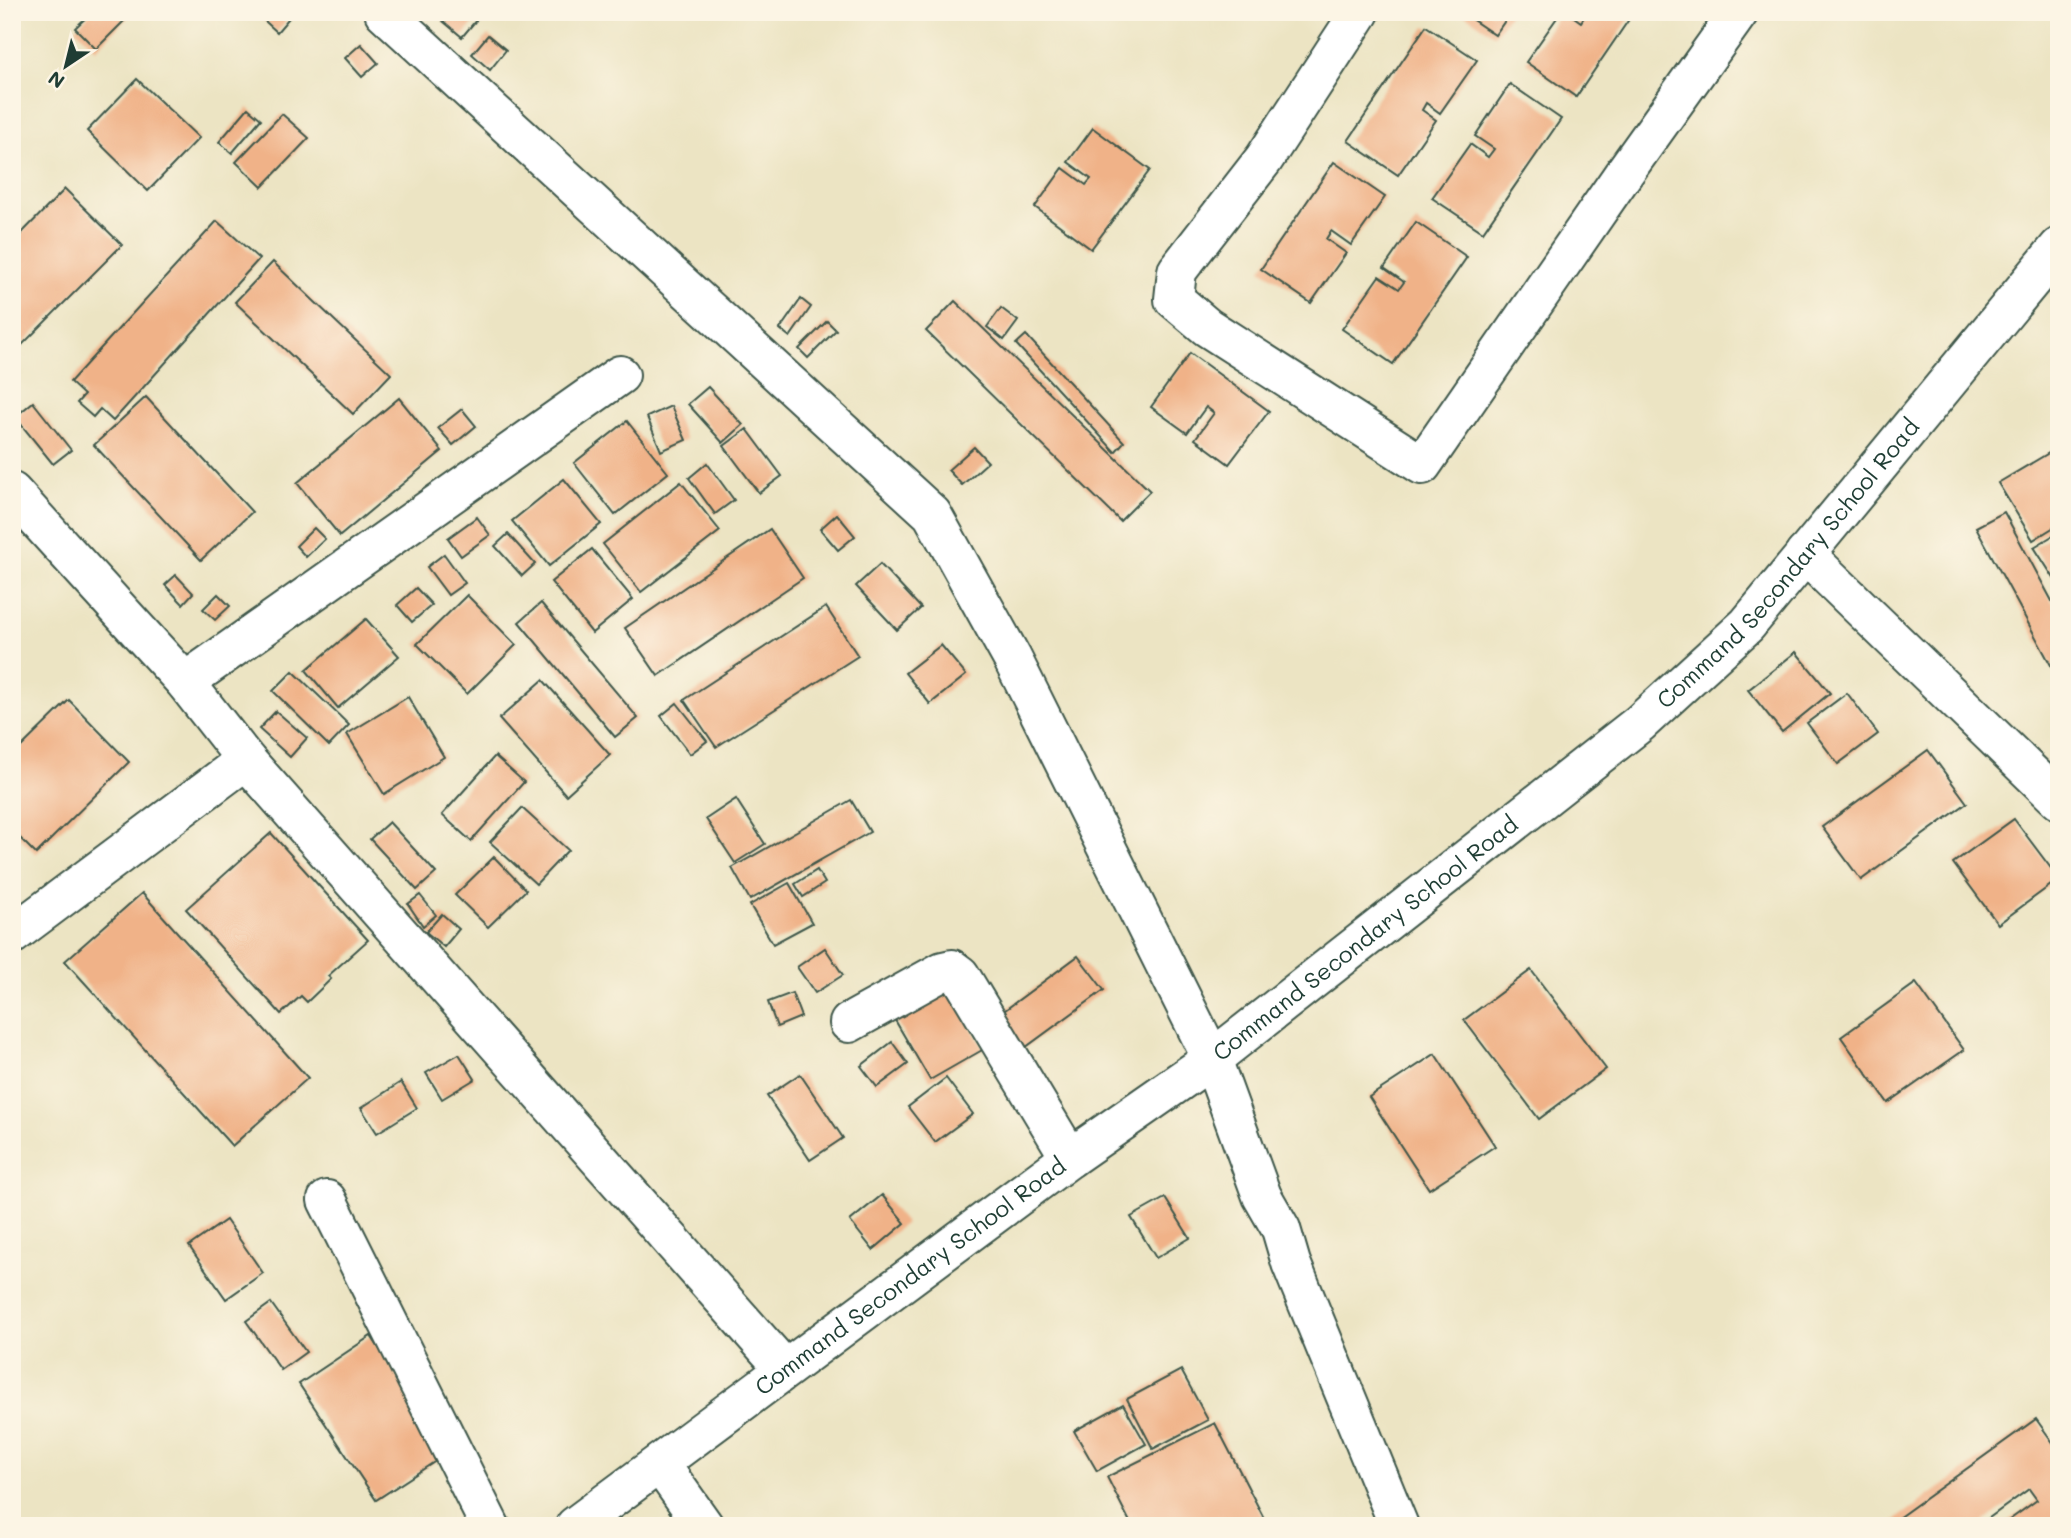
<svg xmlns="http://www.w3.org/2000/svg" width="2071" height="1538" viewBox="0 0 2071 1538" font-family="Mali,sans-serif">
	<rect width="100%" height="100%" fill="#fcf5e5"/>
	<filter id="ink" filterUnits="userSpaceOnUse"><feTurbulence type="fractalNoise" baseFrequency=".0143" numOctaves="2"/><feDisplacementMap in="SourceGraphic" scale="14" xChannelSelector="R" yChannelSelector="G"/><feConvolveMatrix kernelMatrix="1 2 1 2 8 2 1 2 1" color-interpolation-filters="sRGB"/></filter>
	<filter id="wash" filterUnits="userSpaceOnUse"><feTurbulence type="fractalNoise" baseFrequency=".00686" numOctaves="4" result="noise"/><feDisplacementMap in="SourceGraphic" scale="28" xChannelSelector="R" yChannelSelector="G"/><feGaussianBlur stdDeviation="1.57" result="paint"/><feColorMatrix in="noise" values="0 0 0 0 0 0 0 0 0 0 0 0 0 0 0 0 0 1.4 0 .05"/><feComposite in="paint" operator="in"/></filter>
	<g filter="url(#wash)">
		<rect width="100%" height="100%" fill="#ece4c3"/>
		<g id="blocks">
			<!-- building -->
			<g fill="#f0b288">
				<path d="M 92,12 L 133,12 L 96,49 L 75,28 Z"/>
				<path d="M 255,12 L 294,12 L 277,32 Z"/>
				<path d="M 450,12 L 483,12 L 462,37 L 443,21 Z"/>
				<path d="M 1461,12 L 1511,12 L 1495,35 Z"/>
				<path d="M 1561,12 L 1567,12 L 1581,22 L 1587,12 L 1634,12 L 1576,97 L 1526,62 Z"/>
				<path d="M 1426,26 L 1477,60 L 1440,113 L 1426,103 L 1422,110 L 1436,120 L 1398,175 L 1348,141 Z"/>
				<path d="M 488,35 L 506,50 L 490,70 L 472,54 Z"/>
				<path d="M 361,44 L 378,63 L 362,77 L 345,58 Z"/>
				<path d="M 137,79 L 199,138 L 148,191 L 87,131 Z"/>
				<path d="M 1510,84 L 1561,119 L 1483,232 L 1432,198 L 1470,144 L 1488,157 L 1494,149 L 1475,136 Z"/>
				<path d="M 248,108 L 261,119 L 232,153 L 219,142 Z"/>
				<path d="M 282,114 L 309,138 L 262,187 L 236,162 Z"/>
				<path d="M 1093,128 L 1150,170 L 1091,249 L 1035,207 L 1063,168 L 1086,185 L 1091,179 L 1068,162 Z"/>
				<path d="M 1334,162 L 1385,197 L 1351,245 L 1331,231 L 1326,239 L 1346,253 L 1311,303 L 1261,269 Z"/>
				<path d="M 65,189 L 122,245 L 14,353 L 12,243 Z"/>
				<path d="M 217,221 L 259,259 L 113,421 L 100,409 L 93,417 L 77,403 L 84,395 L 70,382 Z"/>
				<path d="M 1416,222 L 1467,257 L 1393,364 L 1342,329 L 1379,276 L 1399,289 L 1404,282 L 1384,268 Z"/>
				<path d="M 273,262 L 391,374 L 353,414 L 235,302 Z"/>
				<path d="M 801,299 L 811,307 L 790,337 L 780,329 Z"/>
				<path d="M 955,301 L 1150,491 L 1120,521 L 926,331 Z"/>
				<path d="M 1001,308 L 1018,321 L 1004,340 L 987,327 Z"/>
				<path d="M 827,321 L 836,330 L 808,358 L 799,349 Z"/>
				<path d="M 1026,335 L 1124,442 L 1115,452 L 1016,344 Z"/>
				<path d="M 1190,353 L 1269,411 L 1229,464 L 1195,439 L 1214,413 L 1206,407 L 1187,433 L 1151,407 Z"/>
				<path d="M 708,387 L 743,425 L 723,443 L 688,404 Z"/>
				<path d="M 146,397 L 252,512 L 201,560 L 94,445 Z"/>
				<path d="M 399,398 L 442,451 L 340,536 L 297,483 Z"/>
				<path d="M 33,402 L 71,450 L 53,464 L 15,417 Z"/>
				<path d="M 671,406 L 686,440 L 661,451 L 647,417 Z"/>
				<path d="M 462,409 L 476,426 L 453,445 L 438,428 Z"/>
				<path d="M 627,421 L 668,473 L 615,515 L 574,463 Z"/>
				<path d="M 747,429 L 782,476 L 759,493 L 724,446 Z"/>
				<path d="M 974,447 L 988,462 L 962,485 L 948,470 Z"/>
				<path d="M 2059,447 L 2059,524 L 2033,540 L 1998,483 Z"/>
				<path d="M 707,463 L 734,500 L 715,514 L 689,478 Z"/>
				<path d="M 564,479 L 601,524 L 549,566 L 512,521 Z"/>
				<path d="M 681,482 L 720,531 L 641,592 L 603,544 Z"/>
				<path d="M 2004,512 L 2059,614 L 2059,680 L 1976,527 Z"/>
				<path d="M 837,514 L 855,536 L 838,550 L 820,529 Z"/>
				<path d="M 477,517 L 490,535 L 461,556 L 448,538 Z"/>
				<path d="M 314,528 L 325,539 L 306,557 L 296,546 Z"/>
				<path d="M 770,529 L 803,578 L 658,676 L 625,628 Z"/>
				<path d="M 2059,532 L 2059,586 L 2034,547 Z"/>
				<path d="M 508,534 L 535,564 L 522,576 L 495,546 Z"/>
				<path d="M 592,549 L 633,599 L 592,633 L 551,582 Z"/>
				<path d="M 444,554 L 465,583 L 448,595 L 427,567 Z"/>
				<path d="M 880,564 L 921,608 L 897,630 L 856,586 Z"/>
				<path d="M 176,575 L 193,593 L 183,604 L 165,585 Z"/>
				<path d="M 416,588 L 432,605 L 412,622 L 397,605 Z"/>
				<path d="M 218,594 L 230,606 L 215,620 L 203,609 Z"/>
				<path d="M 467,595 L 516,645 L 467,694 L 417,644 Z"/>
				<path d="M 541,603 L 638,718 L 615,737 L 519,622 Z"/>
				<path d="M 826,607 L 858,656 L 716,747 L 684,700 Z"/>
				<path d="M 366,619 L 399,656 L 338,708 L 306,670 Z"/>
				<path d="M 941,645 L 966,675 L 930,704 L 905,673 Z"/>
				<path d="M 1796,652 L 1830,693 L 1782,732 L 1748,690 Z"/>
				<path d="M 293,671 L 349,725 L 329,746 L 273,691 Z"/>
				<path d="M 543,680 L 610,755 L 566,795 L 499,719 Z"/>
				<path d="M 1847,693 L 1878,734 L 1838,764 L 1807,723 Z"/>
				<path d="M 408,697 L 444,757 L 384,794 L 347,734 Z"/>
				<path d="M 69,700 L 129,762 L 36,854 L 12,830 L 12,756 Z"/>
				<path d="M 677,703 L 707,741 L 690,754 L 661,716 Z"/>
				<path d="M 276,711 L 307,738 L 290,757 L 259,729 Z"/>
				<path d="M 1928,750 L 1967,803 L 1861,880 L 1822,827 Z"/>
				<path d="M 495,756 L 524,782 L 471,841 L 442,815 Z"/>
				<path d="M 736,799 L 765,844 L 735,863 L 706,819 Z"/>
				<path d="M 851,800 L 870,832 L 750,900 L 732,868 Z"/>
				<path d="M 522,808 L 568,850 L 536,884 L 490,842 Z"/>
				<path d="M 2014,819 L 2059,879 L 1998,924 L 1953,863 Z"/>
				<path d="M 389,822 L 436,873 L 417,890 L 370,839 Z"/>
				<path d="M 271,833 L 368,940 L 328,976 L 331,979 L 307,1002 L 301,996 L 281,1014 L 186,909 Z"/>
				<path d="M 494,857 L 526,890 L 488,927 L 455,895 Z"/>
				<path d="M 817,870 L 825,883 L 803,897 L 795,884 Z"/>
				<path d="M 789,883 L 812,923 L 773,944 L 750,905 Z"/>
				<path d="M 142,893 L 308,1078 L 232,1146 L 65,961 Z"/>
				<path d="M 420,895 L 436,915 L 423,926 L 408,904 Z"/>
				<path d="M 442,914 L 459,929 L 444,947 L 426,932 Z"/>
				<path d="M 825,948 L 843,975 L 815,993 L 797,967 Z"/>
				<path d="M 1078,956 L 1104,990 L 1022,1050 L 997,1016 Z"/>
				<path d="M 1531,970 L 1606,1069 L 1539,1119 L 1464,1020 Z"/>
				<path d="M 1916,983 L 1964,1050 L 1888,1103 L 1841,1037 Z"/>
				<path d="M 949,989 L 984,1049 L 930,1080 L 895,1020 Z"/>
				<path d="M 792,993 L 801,1017 L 777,1027 L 768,1002 Z"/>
				<path d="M 892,1042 L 908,1064 L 877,1087 L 861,1066 Z"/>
				<path d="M 459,1054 L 475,1079 L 442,1099 L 426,1073 Z"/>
				<path d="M 1435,1054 L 1495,1146 L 1429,1189 L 1369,1097 Z"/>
				<path d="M 800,1074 L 843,1138 L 810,1160 L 767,1096 Z"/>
				<path d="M 946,1078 L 973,1114 L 935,1142 L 908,1107 Z"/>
				<path d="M 401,1082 L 417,1108 L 377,1133 L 361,1108 Z"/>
				<path d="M 882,1195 L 905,1223 L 873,1250 L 850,1221 Z"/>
				<path d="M 1165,1198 L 1190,1238 L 1156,1258 L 1131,1217 Z"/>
				<path d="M 226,1220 L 263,1273 L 226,1299 L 189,1246 Z"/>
				<path d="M 271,1303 L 306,1352 L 281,1370 L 246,1321 Z"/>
				<path d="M 371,1336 L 448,1453 L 376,1500 L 299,1384 Z"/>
				<path d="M 1181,1370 L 1208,1420 L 1153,1449 L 1127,1399 Z"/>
				<path d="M 1123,1404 L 1146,1444 L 1097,1471 L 1074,1431 Z"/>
				<path d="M 2036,1419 L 2059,1451 L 2059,1526 L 2001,1526 L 2037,1500 L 2029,1489 L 1978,1526 L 1887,1526 Z"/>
				<path d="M 1215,1423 L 1268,1526 L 1132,1526 L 1107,1477 Z"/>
			</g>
		</g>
	</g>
	<g filter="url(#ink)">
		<use href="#blocks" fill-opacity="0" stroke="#3e5649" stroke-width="2"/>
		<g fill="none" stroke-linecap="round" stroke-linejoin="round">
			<!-- minor casing -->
			<g stroke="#3e5649" stroke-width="42">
				<g id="minor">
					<path d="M 384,12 L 932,514 L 1012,658 L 1212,1059 L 1262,1196 L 1281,1229 L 1291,1263 L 1399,1526"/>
					<path d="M 1360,12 L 1264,159 L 1177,271 L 1174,299 L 1207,327 L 1422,465 L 1624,173 L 1739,12"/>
					<path d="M 12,492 L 185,682 L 246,760 L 784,1368"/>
					<path d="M 1805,554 L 2059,800"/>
					<path d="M 185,682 L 620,375"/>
					<path d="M 12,935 L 246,760"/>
					<path d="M 849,1023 L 943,971 L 952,969 L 960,975 L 1070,1158"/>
					<path d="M 327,1200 L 490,1526"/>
					<path d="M 660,1464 L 704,1526"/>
				</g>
			</g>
			<!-- major casing -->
			<g stroke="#3e5649" stroke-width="42">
				<g id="major">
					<path id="s1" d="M 575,1526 L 1070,1158 L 1212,1059 L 1640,723 L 1747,625 L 2059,247"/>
				</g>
			</g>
			<!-- minor -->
			<use href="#minor" stroke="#fff" stroke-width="38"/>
			<!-- major -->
			<use href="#major" stroke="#fff" stroke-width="38"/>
		</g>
	</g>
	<g text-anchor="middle" stroke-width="5" stroke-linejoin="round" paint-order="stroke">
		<!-- street labels -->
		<g font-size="23" fill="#1f3d34" stroke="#fcf5e5">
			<text dy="8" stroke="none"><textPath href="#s1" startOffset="1552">Command Secondary School Road</textPath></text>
			<text dy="8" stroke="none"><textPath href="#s1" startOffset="985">Command Secondary School Road</textPath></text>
			<text dy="8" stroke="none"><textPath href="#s1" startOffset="418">Command Secondary School Road</textPath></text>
		</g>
	</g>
	<!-- margin -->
	<rect width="2071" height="1538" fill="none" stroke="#fcf5e5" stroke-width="42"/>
	<!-- north arrow -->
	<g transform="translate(66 66) rotate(215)" stroke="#fcf5e5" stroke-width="5" paint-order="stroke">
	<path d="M0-5L12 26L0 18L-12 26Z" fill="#1f3d34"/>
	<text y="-10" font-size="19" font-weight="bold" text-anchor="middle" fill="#1f3d34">N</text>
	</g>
</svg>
